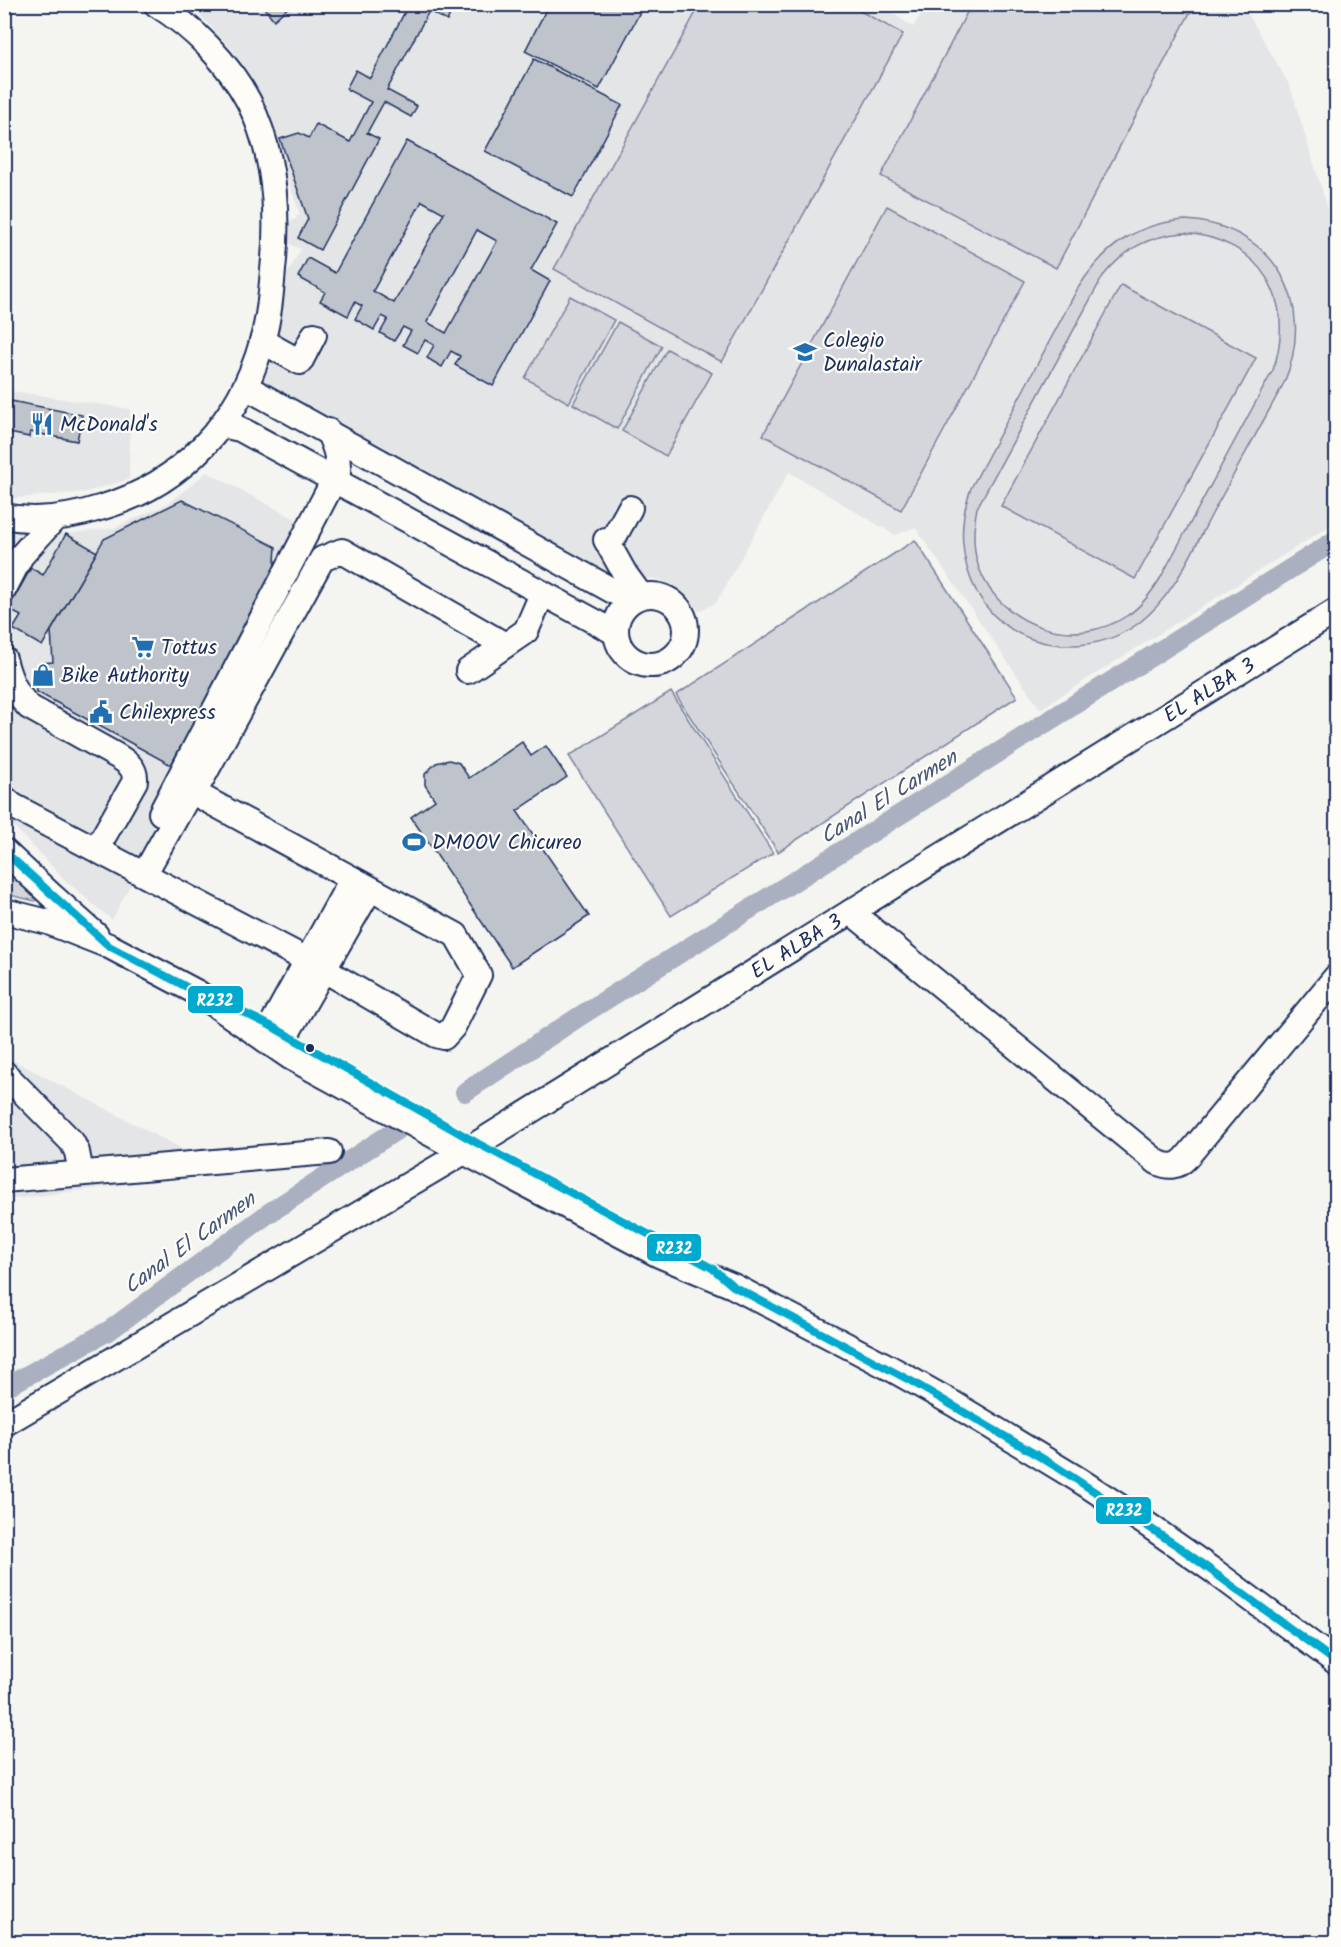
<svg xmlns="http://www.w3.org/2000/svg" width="1341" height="1947" viewBox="0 0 1341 1947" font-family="Kalam,sans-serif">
	<rect width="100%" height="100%" fill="#f4f4f1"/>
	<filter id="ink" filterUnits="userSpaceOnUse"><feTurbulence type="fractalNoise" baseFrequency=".0167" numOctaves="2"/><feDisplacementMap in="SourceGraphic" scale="12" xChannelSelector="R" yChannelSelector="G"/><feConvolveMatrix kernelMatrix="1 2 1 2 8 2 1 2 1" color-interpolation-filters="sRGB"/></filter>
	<g filter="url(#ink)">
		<!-- built -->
		<g fill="#e4e5e6">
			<path d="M 879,4 L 913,27 L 926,5 L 1243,5 L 1290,86 L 1336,236 L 1336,522 L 1040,709 L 915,527 L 895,535 L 789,472 L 716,603 L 699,611 L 673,585 L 658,579 L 640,578 L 625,591 L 260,385 L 275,343 L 284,280 L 301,249 L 287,243 L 288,222 L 297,219 L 296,216 L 300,214 L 260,100 L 232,50 L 199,14 L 186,5 Z"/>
			<path d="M 4,390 L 130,409 L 129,479 L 86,492 L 5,499 Z"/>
			<path d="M 207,472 L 316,530 L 112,920 L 67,882 L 5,817 L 4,531 L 66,534 L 114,528 L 169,503 Z"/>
			<path d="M 5,1056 L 226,1172 L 5,1200 Z"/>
		</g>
		<!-- green -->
		<g fill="#d4d6db" stroke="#78829c" stroke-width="1.5" fill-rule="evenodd">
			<path d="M 700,5 L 849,5 L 903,34 L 722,362 L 554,269 Z"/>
			<path d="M 971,5 L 1194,5 L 1056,268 L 881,176 Z"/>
			<path d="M 887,206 L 1025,281 L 901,510 L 763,435 Z"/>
			<path d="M 1186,220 C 1274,226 1318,302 1284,383 C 1260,427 1236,471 1212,514 C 1192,552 1174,596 1139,623 C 1118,638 1093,646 1067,645 C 983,644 944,560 971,488 L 1078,288 C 1104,247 1136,223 1186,220 ZM 1184,233 C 1260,239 1297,299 1273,370 L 1161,577 C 1152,592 1142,606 1128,615 C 1075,651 1001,627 979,568 C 972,548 973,528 977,508 L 1103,276 C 1126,248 1148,236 1184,233 Z"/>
			<path d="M 1121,285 L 1256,358 L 1135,579 L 1001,506 Z"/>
			<path d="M 570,296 L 614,320 L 569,403 L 525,378 Z"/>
			<path d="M 618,322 L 662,346 L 617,429 L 573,404 Z"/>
			<path d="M 667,349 L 712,373 L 666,456 L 622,431 Z"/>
			<path d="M 915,540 L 1017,697 L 778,852 L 676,695 Z"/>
			<path d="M 671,692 L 773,853 L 671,916 L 569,756 Z"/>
			<path d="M 4,861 L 39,898 L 35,901 L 5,894 Z"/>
		</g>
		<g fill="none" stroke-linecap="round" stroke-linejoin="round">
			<!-- canal -->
			<g stroke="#aab0bf" stroke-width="20">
				<path d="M 465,1092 L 580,1016 L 1336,540"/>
				<path d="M 4,1388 L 110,1330 L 269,1213 L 398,1129"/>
			</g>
		</g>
		<!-- building -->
		<g fill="#bfc3cc" stroke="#1b2f5e" stroke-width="1.5" fill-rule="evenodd">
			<path d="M 261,4 L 292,4 L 274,20 Z"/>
			<path d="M 409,4 L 442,4 L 452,10 L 447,21 L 429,11 L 387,90 L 417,106 L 411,117 L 384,102 L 367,133 L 379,139 L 320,250 L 298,238 L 308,219 L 280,139 L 299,133 L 309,138 L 316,124 L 350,142 L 371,102 L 346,89 L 356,70 L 370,78 Z"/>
			<path d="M 549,4 L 630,4 L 641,10 L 599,89 L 525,51 Z"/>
			<path d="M 534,59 L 622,105 L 573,197 L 485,151 Z"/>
			<path d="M 407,141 L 557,224 L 531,270 L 550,281 L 493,386 L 455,365 L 460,356 L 451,351 L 442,367 L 427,358 L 434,345 L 425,340 L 418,353 L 403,345 L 411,331 L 403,327 L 394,341 L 380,333 L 388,319 L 382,316 L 374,330 L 355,319 L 362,306 L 355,302 L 348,316 L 320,301 L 325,292 L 298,277 L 308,258 L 335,273 ZM 422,201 L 444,213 L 394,303 L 373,291 ZM 477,230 L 497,241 L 446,333 L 427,322 Z"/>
			<path d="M 11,401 L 82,415 L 77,441 L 30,432 L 29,437 L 4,432 L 4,405 L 10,406 Z"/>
			<path d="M 182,500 L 276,547 L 274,574 L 171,765 L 37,692 L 35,678 L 42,663 L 53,662 L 51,631 L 104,539 Z"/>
			<path d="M 66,534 L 97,552 L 42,646 L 13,629 L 21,616 L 8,609 L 31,568 L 43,575 Z"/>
			<path d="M 522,742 L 531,756 L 546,746 L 567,777 L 517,811 L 589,916 L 512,967 L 411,817 L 435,800 L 425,785 L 425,774 L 436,763 L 449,760 L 459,763 L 469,778 Z"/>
		</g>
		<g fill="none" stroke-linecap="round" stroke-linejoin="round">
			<!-- minor casing -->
			<g stroke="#1b2f5e" stroke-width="28">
				<g id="minor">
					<path d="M 262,341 L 300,362 L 314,335"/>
					<path d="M 246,387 L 631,601"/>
					<path d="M 222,425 L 240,429 L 616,633"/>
					<path d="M 630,508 L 614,537 L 611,540 L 606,540 L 625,574 L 641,596"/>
					<path d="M 4,516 C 37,523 72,517 103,507 C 182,484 240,421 262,342 C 269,318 271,294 273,270 C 279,213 275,154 249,102 C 228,62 194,28 156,4"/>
					<path d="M 4,589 L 21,556 L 55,518"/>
					<circle cx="651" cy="630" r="35"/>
					<path d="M 4,659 C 9,678 15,693 29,707 L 117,756 C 127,762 136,768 135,781 L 97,848"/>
					<path d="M 468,671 L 526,631 L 542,594"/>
					<path d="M 194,793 L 322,559 L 342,551 L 505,645"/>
					<path d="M 4,798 L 13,806 L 307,960 L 436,1035 L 444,1037 L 453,1027 L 479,975 L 456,935 L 194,793 L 188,796 L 145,873"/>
					<path d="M 161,813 L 338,472 C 339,456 334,445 328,431"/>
					<path d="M 4,851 L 51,895 L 96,935"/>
					<path d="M 4,911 L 48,922 L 109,946 L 198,993 L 290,1057 L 464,1152 L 659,1255 L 733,1286 L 890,1368 L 954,1404 L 1079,1480 L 1148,1525 L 1215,1572 L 1336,1662"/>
					<path d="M 851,912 L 1157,1162 C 1168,1168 1178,1167 1186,1158 L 1336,977"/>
					<path d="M 271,1026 L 352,879"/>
					<path d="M 286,1035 L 370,889"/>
					<path d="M 4,1073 L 72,1142 L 77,1152 L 81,1173"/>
					<path d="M 4,1180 L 329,1152"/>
					<path d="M 4,1424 L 464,1152 L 1336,611"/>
				</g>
			</g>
			<!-- minor -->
			<use href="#minor" stroke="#fdfcf7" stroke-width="24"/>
			<!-- bus-1 casing -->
			<g stroke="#fdfcf7" stroke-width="12">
				<path id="bus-1" d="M 4,851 L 109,946 L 198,993 L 228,1005 L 271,1026 L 477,1143 L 712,1268 L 733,1286 L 911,1381 L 1057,1467 L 1179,1547 L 1336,1662"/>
			</g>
			<!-- bus-1 -->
			<use href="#bus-1" stroke="#00a9ce" stroke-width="8"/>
		</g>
	</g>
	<!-- icons -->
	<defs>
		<g id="school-bare" transform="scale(1.8)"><path d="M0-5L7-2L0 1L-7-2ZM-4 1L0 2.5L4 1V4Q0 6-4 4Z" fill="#1f6fb2" stroke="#fdfcf7" stroke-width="2.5" paint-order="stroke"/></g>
		<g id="restaurant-bare" transform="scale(1.8)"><path d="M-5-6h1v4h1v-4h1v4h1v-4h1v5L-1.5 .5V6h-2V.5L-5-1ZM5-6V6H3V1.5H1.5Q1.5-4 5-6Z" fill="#1f6fb2" stroke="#fdfcf7" stroke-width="2.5" paint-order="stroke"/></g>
		<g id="supermarket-bare" transform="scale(1.8)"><path d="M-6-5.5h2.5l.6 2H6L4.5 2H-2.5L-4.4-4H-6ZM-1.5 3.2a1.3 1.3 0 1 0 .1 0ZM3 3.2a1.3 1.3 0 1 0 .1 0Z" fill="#1f6fb2" stroke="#fdfcf7" stroke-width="2.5" paint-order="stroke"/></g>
		<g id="shop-bare" transform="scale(1.8)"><path d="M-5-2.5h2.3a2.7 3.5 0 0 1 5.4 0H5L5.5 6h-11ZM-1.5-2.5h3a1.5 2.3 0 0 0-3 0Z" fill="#1f6fb2" stroke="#fdfcf7" stroke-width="2.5" paint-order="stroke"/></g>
		<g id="civic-bare" transform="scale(1.8)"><path d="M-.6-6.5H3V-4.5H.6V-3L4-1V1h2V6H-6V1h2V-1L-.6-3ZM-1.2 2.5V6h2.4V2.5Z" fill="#1f6fb2" stroke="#fdfcf7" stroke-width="2.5" paint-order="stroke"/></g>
		<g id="stadium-bare" transform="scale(1.8)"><path d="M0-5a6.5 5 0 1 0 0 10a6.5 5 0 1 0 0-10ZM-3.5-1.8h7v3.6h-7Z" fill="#1f6fb2" stroke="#fdfcf7" stroke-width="2.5" paint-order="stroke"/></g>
	</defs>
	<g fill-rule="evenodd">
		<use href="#school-bare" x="805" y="352"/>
		<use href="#restaurant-bare" x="42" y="424"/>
		<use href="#supermarket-bare" x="143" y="647"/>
		<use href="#shop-bare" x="43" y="675"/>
		<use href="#civic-bare" x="101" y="712"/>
		<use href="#stadium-bare" x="414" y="842"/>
	</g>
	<!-- markers -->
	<circle fill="#1b2f5e" stroke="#fdfcf7" stroke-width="2" cx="310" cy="1048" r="5"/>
	<g text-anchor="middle" stroke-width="4.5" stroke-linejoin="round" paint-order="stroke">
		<!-- poi labels -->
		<g font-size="21" fill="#1b2f5e" stroke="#fdfcf7" text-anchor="start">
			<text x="823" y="347">Colegio<tspan x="823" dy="24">Dunalastair</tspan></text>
			<text x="60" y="431">McDonald's</text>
			<text x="161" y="654">Tottus</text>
			<text x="61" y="682">Bike Authority</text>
			<text x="119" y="719">Chilexpress</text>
			<text x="432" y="849">DMOOV Chicureo</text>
		</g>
		<!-- street labels -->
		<g font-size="21" fill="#1b2f5e" stroke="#fdfcf7">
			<text transform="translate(1209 690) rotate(-32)" y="7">EL ALBA 3</text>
			<text transform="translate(796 946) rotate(-32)" y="7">EL ALBA 3</text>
		</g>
		<!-- water labels -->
		<g font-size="22" font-style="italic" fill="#46567b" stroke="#fdfcf7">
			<text transform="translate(888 796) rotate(-32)" y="8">Canal El Carmen</text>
			<text transform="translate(189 1242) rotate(-36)" y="8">Canal El Carmen</text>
		</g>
	</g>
	<g stroke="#fdfcf7" stroke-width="2">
		<rect x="187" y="985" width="57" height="29" rx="6" fill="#00a9ce"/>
		<rect x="646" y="1233" width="56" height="29" rx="6" fill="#00a9ce"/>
		<rect x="1095" y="1496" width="57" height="29" rx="6" fill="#00a9ce"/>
	</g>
	<g font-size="16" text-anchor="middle" font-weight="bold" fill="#fff">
		<text x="215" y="1006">R232</text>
		<text x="674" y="1254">R232</text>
		<text x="1124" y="1516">R232</text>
	</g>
	<!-- margin -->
	<rect width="1341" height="1947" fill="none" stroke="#fdfcf7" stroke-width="24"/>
	<rect x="12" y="12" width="1317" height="1923" fill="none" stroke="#1b2f5e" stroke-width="2" filter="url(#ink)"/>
</svg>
